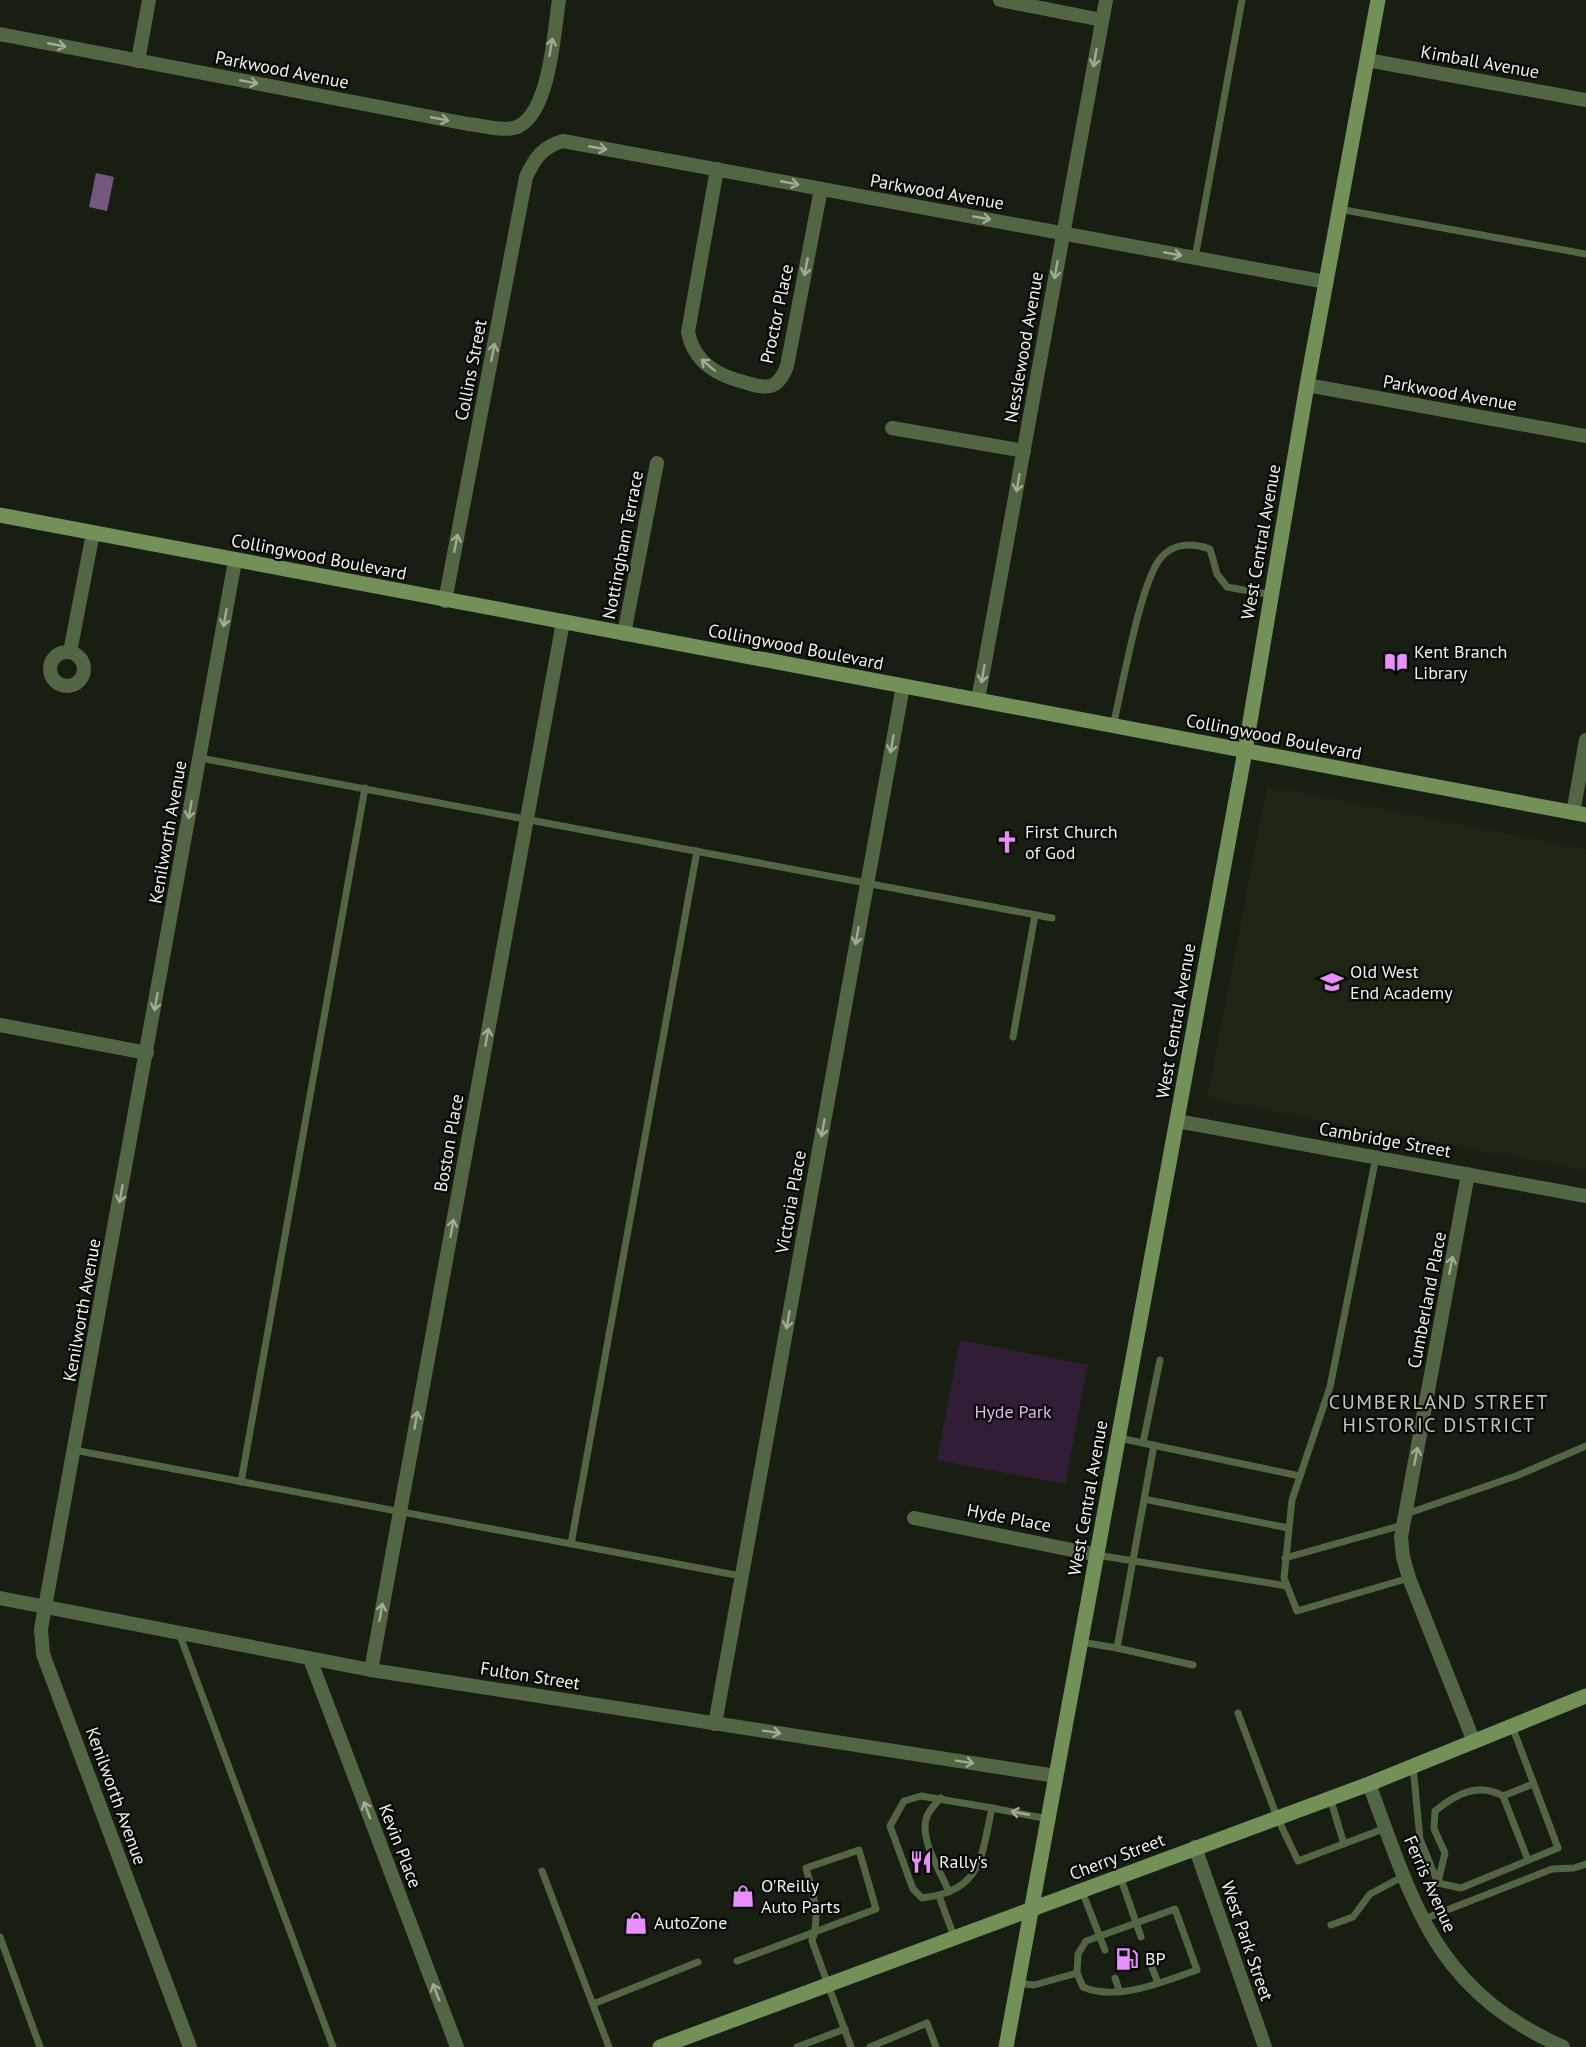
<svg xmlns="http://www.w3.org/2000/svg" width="1586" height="2047" viewBox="0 0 1586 2047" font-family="'PT Sans',sans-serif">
	<rect width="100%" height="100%" fill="#181e12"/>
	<!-- built -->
	<path fill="#1d2615" d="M 1267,786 L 1586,849 L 1586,1171 L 1207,1099 Z"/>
	<!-- green -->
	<path fill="#311d36" d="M 960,1340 L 1088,1365 L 1065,1484 L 937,1460 Z"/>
	<!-- water -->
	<path fill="#75567c" d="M 96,173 L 114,177 L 107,211 L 89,207 Z"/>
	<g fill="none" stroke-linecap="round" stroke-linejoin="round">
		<!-- lane -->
		<g stroke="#536643" stroke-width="7">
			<path d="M 1339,209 L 1586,254"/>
			<path d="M 1195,258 L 1242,0"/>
			<path d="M 1113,726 C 1122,689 1140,584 1160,559 C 1173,542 1193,543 1210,549 L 1217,574 L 1227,587 L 1272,595"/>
			<path d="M 200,758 L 1052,918"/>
			<path d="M 1013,1037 L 1035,915"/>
			<path d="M 1376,1157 L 1330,1387 L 1292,1500 L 1284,1578 L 1297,1611 L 1409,1578"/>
			<path d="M 1119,1438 L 1300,1476"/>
			<path d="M 1143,1443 L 1160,1360"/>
			<path d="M 74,1450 L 741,1576"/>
			<path d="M 241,1482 L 365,788"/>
			<path d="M 1144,1499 L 1288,1528"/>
			<path d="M 1406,1514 L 1516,1476 L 1586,1446"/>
			<path d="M 571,1544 L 697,851"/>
			<path d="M 1097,1555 L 1287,1586"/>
			<path d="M 1285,1558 L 1403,1525"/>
			<path d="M 179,1633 L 333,2047"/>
			<path d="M 1081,1642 L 1117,1648 L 1154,1445"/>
			<path d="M 1117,1648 L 1193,1665"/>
			<path d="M 1238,1713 L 1277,1817 L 1298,1861 L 1386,1828"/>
			<path d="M 1413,1766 L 1420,1839 L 1438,1883 L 1461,1888 L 1558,1848 L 1512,1726"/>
			<path d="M 921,1796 L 992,1808 C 981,1858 982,1891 922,1898 L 913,1889 L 890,1826 L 904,1801 Z"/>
			<path d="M 941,1798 C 936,1803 930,1809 927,1816 C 918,1838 941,1872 949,1892"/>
			<path d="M 1330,1798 L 1344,1844"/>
			<path d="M 992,1808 L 1048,1819"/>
			<path d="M 1528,1860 L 1503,1796 L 1533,1784"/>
			<path d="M 542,1871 L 609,2047"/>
			<path d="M 1120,1876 L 1141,1937"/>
			<path d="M 1438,1882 L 1445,1853 L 1434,1829 L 1435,1811 C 1456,1794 1478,1782 1503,1796"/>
			<path d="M 1082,1891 L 1105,1950"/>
			<path d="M 939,1896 L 955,1939"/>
			<path d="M 1424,1919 L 1552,1869 L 1574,1868 L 1586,1864"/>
			<path d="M 1331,1925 L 1353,1917 L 1370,1894 L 1404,1876"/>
			<path d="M 0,1937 L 40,2047"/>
			<path d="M 737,1961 L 876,1909 L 859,1850 L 806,1868 C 813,1894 821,1915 812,1941 L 851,2047"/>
			<path d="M 1151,1965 L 1158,1983"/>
			<path d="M 1115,1978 L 1119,1990"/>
			<path d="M 1018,1983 L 1034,1985 L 1077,1973 L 1078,1954 L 1086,1941 L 1175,1909 L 1197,1970 C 1164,1981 1118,2002 1083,1987 L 1077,1973"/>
			<path d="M 593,2004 L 698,1962"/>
			<path d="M 797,2047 L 845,2029"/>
			<path d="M 870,2047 L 927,2023 L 936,2047"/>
		</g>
		<!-- street -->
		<g stroke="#536643" stroke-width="14">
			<path d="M 1000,0 L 1102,20"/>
			<path d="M 0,34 L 468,124 C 482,125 506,133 519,126 C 550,110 554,32 559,0"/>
			<path d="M 1367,60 L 1586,100"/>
			<path d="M 138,61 L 149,0"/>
			<path d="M 717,169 L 688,332 C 694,363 718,376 747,383 C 754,385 762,388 770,386 C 779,384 784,374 787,366 L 821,189"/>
			<path d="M 1307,385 L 1586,436"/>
			<path d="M 892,428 L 1024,451"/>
			<path d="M 445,601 L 526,177 C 535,158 542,147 563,141 L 1326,282"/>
			<path d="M 624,634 L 657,463"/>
			<path d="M 70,652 L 93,533"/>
			<circle cx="67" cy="669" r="17"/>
			<path d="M 978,700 L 1106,0"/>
			<path d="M 1573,813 L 1586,740"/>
			<path d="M 0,1025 L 147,1053"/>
			<path d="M 1177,1121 L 1586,1196"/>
			<path d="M 1468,1174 L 1401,1537 L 1403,1557 L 1409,1578 L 1474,1742"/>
			<path d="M 914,1518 L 1097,1555"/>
			<path d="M 0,1598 L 371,1670 L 1056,1776"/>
			<path d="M 310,1659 L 457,2047"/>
			<path d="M 371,1670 L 563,622"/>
			<path d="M 715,1724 L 903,686"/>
			<path d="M 1369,1784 C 1415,1907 1434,1989 1563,2047"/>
			<path d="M 1195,1847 L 1265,2047"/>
			<path d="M 190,2047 L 43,1654 L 41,1629 L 235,561"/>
		</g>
		<!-- secondary -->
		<g stroke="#729058" stroke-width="15">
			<path d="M 0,515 L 1586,815"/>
			<path d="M 660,2047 L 1369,1784 L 1586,1696"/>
			<path d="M 1006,2047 L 1245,751 L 1307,385 L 1378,0"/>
		</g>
	</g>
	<!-- one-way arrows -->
	<defs><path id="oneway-shaft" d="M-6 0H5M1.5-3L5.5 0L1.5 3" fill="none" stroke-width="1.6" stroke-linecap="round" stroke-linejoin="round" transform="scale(1.5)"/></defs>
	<g stroke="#a0ac97">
		<use href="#oneway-shaft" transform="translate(57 45) rotate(11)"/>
		<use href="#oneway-shaft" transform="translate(551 47) rotate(-80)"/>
		<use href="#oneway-shaft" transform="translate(1095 58) rotate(100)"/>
		<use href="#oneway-shaft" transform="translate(249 82) rotate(11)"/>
		<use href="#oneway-shaft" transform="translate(440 119) rotate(11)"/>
		<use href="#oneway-shaft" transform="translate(598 148) rotate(10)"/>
		<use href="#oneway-shaft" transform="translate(790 183) rotate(11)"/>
		<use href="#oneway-shaft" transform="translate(982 218) rotate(10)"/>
		<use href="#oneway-shaft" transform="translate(1173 254) rotate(10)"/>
		<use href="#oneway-shaft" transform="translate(806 267) rotate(101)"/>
		<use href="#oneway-shaft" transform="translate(1056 270) rotate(100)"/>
		<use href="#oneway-shaft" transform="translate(493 352) rotate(-79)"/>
		<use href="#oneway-shaft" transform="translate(708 365) rotate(-141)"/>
		<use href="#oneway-shaft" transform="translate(1018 483) rotate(100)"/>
		<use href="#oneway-shaft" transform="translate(456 543) rotate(-79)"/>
		<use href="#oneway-shaft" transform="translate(225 618) rotate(100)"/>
		<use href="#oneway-shaft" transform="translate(983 674) rotate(100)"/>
		<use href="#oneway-shaft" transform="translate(892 744) rotate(100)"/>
		<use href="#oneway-shaft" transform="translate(190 810) rotate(100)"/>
		<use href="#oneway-shaft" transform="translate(857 936) rotate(100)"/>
		<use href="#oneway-shaft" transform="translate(156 1002) rotate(100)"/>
		<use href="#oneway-shaft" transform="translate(487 1037) rotate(-80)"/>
		<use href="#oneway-shaft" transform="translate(823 1128) rotate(100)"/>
		<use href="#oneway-shaft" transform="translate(121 1194) rotate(100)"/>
		<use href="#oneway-shaft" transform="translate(452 1228) rotate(-80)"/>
		<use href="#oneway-shaft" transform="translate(1451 1265) rotate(-79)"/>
		<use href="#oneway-shaft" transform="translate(788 1320) rotate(100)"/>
		<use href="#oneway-shaft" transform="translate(416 1420) rotate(-80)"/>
		<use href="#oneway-shaft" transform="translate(1416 1456) rotate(-79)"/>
		<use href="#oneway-shaft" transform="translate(381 1612) rotate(-80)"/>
		<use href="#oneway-shaft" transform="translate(772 1732) rotate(9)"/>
		<use href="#oneway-shaft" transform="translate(965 1762) rotate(9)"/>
		<use href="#oneway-shaft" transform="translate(367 1810) rotate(-111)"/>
		<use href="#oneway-shaft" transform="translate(1020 1813) rotate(-169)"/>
		<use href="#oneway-shaft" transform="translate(436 1992) rotate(-111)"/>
	</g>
	<!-- icons -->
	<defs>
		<g id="library-bare" transform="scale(1.8)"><path d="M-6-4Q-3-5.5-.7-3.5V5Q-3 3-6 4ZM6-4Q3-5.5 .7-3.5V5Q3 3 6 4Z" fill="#e88eff" stroke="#050704" stroke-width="2.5" paint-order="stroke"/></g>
		<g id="church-bare" transform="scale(1.8)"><path d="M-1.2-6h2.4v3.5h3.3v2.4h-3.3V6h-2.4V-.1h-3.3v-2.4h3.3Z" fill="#e88eff" stroke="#050704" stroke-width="2.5" paint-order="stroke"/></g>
		<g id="school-bare" transform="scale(1.8)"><path d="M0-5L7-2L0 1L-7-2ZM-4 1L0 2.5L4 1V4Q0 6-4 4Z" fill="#e88eff" stroke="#050704" stroke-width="2.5" paint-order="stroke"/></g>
		<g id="restaurant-bare" transform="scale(1.8)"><path d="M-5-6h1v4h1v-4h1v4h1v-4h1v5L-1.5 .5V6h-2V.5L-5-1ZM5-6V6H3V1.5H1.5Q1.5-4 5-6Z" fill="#e88eff" stroke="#050704" stroke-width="2.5" paint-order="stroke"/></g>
		<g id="shop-bare" transform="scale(1.8)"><path d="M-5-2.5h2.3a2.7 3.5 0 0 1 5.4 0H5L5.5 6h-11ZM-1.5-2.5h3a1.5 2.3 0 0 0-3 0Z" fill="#e88eff" stroke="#050704" stroke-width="2.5" paint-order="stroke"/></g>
		<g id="fuel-bare" transform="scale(1.8)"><path d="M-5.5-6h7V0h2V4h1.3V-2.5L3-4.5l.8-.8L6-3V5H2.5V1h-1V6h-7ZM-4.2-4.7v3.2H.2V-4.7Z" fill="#e88eff" stroke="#050704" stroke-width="2.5" paint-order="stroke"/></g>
	</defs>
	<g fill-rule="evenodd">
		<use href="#library-bare" x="1396" y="662"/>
		<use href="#church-bare" x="1007" y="842"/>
		<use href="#school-bare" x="1332" y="982"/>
		<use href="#restaurant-bare" x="921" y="1862"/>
		<use href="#shop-bare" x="743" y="1896"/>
		<use href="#shop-bare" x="636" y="1923"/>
		<use href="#fuel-bare" x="1127" y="1959"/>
	</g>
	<g text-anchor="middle" stroke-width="4.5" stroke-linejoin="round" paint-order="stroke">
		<!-- street labels -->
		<g font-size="18" fill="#eef3eb" stroke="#050704">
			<text transform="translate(1480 62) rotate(10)" y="6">Kimball Avenue</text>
			<text transform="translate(282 70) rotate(11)" y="6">Parkwood Avenue</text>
			<text transform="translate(937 192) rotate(10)" y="6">Parkwood Avenue</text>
			<text transform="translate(777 314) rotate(-78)" y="6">Proctor Place</text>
			<text transform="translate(1024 347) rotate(-80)" y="6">Nesslewood Avenue</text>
			<text transform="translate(471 370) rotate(-79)" y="6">Collins Street</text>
			<text transform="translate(1450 393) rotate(10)" y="6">Parkwood Avenue</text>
			<text transform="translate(1261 542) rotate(-80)" y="6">West Central Avenue</text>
			<text transform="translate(623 545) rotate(-79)" y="6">Nottingham Terrace</text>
			<text transform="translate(319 557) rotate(11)" y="6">Collingwood Boulevard</text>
			<text transform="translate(796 647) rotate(11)" y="6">Collingwood Boulevard</text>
			<text transform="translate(1274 737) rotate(11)" y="6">Collingwood Boulevard</text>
			<text transform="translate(168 832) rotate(-80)" y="6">Kenilworth Avenue</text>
			<text transform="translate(1176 1021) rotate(-80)" y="6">West Central Avenue</text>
			<text transform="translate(1385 1140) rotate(10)" y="6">Cambridge Street</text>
			<text transform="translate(449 1143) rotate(-80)" y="6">Boston Place</text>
			<text transform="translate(791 1202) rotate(-80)" y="6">Victoria Place</text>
			<text transform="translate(1427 1300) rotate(-79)" y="6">Cumberland Place</text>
			<text transform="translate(82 1310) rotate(-80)" y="6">Kenilworth Avenue</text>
			<text transform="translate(1088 1498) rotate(-80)" y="6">West Central Avenue</text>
			<text transform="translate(1009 1518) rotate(11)" y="6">Hyde Place</text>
			<text transform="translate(530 1676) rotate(9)" y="6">Fulton Street</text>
			<text transform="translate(116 1796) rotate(70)" y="6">Kenilworth Avenue</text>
			<text transform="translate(400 1846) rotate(69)" y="6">Kevin Place</text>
			<text transform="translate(1117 1857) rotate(-21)" y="6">Cherry Street</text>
			<text transform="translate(1430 1884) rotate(66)" y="6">Ferris Avenue</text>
			<text transform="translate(1247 1941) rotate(71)" y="6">West Park Street</text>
		</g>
		<!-- poi labels -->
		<g font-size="18" fill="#eef3eb" stroke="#050704" text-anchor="start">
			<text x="1414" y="658">Kent Branch<tspan x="1414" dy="21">Library</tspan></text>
			<text x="1025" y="838">First Church<tspan x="1025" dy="21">of God</tspan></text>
			<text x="1350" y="978">Old West<tspan x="1350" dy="21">End Academy</tspan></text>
			<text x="939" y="1868">Rally's</text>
			<text x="761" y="1892">O'Reilly<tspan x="761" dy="21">Auto Parts</tspan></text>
			<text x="654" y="1929">AutoZone</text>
			<text x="1145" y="1965">BP</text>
		</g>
		<!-- park labels -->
		<g font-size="18" fill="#e5b4f1" stroke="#050704">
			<text x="1013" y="1418">Hyde Park</text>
		</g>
		<!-- neighbourhood labels -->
		<g font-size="20" letter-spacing="1.5" fill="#c2cbbb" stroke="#050704">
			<text x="1439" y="1409">CUMBERLAND STREET<tspan x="1439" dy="23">HISTORIC DISTRICT</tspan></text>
		</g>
	</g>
</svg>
